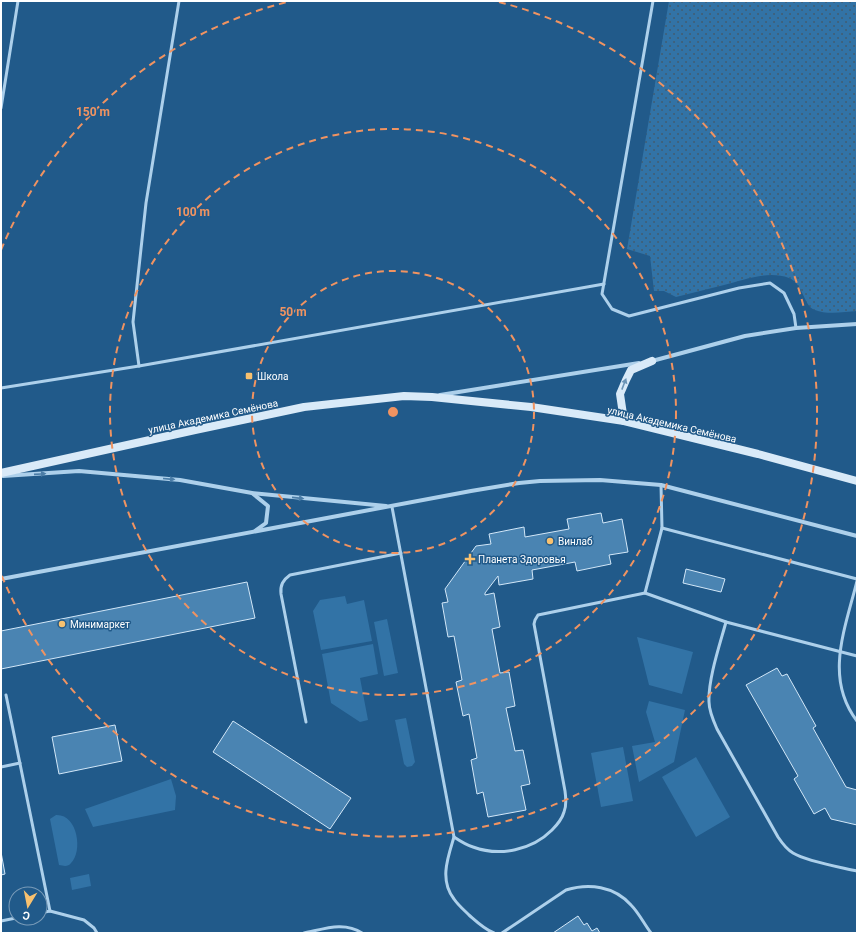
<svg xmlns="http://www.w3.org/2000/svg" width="858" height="934" viewBox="0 0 858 934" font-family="Roboto,sans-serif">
	<defs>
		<pattern id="grass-dots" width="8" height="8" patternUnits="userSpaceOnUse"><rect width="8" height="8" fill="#3273a6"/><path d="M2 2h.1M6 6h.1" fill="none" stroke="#425c70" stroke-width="1.8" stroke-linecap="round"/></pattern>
	</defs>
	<rect width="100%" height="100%" fill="#215a8a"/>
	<!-- grass -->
	<path fill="url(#grass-dots)" d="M 669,1 L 857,1 L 857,311 C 844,312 827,315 815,310 C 803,306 804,284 789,278 C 768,270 744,280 724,285 C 708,289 692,293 676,297 L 664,291 L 654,291 L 650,256 L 627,249 Z"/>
	<!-- green -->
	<g fill="#3273a6">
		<path d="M 345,596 L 347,604 L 364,600 L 372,641 L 321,650 L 313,611 L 320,600 Z"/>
		<path d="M 387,619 L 398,673 L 384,676 L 374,622 Z"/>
		<path d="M 637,637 L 693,652 L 682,694 L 649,685 Z"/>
		<path d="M 373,644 L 378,674 L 360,678 L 368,720 L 360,722 L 331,703 L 322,654 Z"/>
		<path d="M 649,701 L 685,710 L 674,762 L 639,782 L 632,746 L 655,742 L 646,712 Z"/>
		<path d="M 406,718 L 415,762 L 412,766 L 407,767 L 404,764 L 395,720 Z"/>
		<path d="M 623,747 L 633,801 L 601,807 L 591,753 Z"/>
		<path d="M 696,757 L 730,817 L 696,837 L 662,777 Z"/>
		<path d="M 171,779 L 176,796 L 175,810 L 93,827 L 85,809 Z"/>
		<path d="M 56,815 C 78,814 83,852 71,863 C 68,867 64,866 59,865 L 50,819 Z"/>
		<path d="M 89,874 L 91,886 L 72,890 L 70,878 Z"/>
	</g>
	<!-- building -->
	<g fill="#4a84b2" stroke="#d2e7f8">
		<path d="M 601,513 L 603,523 L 622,519 L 628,552 L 609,555 L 611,564 L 577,571 L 575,562 L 532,570 L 533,579 L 499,585 L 498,576 L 485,593 L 485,595 L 494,593 L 500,627 L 492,629 L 500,673 L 509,672 L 515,706 L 506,708 L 515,751 L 523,750 L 530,784 L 521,786 L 526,810 L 488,817 L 483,792 L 477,794 L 471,760 L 477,758 L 469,714 L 463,716 L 456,682 L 462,680 L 454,636 L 448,637 L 442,603 L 448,602 L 445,589 L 476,546 L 491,544 L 489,534 L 524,527 L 525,537 L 569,529 L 567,519 Z"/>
		<path d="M 686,569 L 725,579 L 721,592 L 683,583 Z"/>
		<path d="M 247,582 L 255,618 L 1,669 L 1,631 Z"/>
		<path d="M 777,668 L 782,676 L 787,674 L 816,726 L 813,728 L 846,787 L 857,790 L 857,825 L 831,819 L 825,808 L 814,814 L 794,779 L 798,776 L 746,685 Z"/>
		<path d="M 233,721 L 351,798 L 330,829 L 213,752 Z"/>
		<path d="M 115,725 L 122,761 L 59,774 L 52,737 Z"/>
		<path d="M 1,852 L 5,874 L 1,875 Z"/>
		<path d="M 578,916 L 584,925 L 587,923 L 592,931 L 597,928 L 600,933 L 553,933 Z"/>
	</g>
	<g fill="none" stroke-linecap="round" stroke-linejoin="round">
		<!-- lane -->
		<g stroke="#add0eb" stroke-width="3">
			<path d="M 653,1 L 602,294 L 612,309 L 629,316 L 739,288 L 770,283 L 784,293 L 794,314 L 796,328"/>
			<path d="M 1,108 L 18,1"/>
			<path d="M 139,366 L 133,322 L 146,203 L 179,1"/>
			<path d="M 1,388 L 139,366 L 604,284"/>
			<path d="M 392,507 L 454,837 C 448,857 439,880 454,899 C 458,905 464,910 469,915 C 477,922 484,929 494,933"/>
			<path d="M 662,528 L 857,579"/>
			<path d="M 857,581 C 845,629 824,678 857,721"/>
			<path d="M 645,593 L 662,528 L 661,485"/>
			<path d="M 726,622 C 720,644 708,679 709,702 C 709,711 713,720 717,729 L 778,837 C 782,843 786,849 793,853 C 808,862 840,867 857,871"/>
			<path d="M 6,695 L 50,911"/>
			<path d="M 306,722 L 281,594 C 280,585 283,580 290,575 L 401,553"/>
			<path d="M 1,767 L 20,763"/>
			<path d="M 454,837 C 460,841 466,845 473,847 C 500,857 532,850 552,830 C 557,825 562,819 564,812 C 567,805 566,798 565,791 L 534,624 L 535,620 L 538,615 L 645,593 L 726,622 L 857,656"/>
			<path d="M 40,913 L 50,911 L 84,920 L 94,928 L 97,933"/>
			<path d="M 1,921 L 16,918"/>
			<path d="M 304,933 C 324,929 344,921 362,933"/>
			<path d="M 502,933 L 566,890 C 589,883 614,886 631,905 C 639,913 644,924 651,933"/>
		</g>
		<!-- street -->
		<g stroke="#add0eb" stroke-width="4">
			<path d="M 652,361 L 745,336 L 796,328 L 857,324"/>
			<path d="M 440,395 L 639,363"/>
			<path d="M 3,476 L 79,471 L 180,480 L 252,493 L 386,506"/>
			<path d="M 252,493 L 268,506 L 266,523 L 255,531"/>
			<path d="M 1,579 L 471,491 L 519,483 L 540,481 L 600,480 L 661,485 L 857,536"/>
		</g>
		<!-- secondary -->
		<g stroke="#d9eaf8" stroke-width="8">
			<path d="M 624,421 L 620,394 L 626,380 L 631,370 L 652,361"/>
			<path d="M 1,473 L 195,430 L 304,407 L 404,396 L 432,397 L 531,407 L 624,421 L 758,454 L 857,481"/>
		</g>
	</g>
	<!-- one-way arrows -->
	<defs><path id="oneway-solid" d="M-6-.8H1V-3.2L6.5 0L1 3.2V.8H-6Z"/></defs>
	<use fill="#6b94b6" href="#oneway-solid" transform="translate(624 384) rotate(-69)"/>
	<g fill="#4b7da7">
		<use href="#oneway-solid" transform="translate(40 474) rotate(-4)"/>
		<use href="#oneway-solid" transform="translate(169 479) rotate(5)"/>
		<use href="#oneway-solid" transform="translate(298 498) rotate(6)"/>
	</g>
	<!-- distance rings -->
	<g fill="none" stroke="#f09361" stroke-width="2" stroke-dasharray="7 5">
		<circle cx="393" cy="412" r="141"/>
		<circle cx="393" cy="412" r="283"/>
		<path d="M1 250A424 424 0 0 1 287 2M499 2A424 424 0 1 1 1 574"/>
	</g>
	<!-- markers -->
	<g fill="#f8c16f" stroke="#215a8a" stroke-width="1.5">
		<rect x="245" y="372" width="8" height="8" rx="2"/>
		<circle cx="550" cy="541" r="4"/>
		<path d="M468 553h4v4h4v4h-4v4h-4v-4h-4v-4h4z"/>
		<circle cx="62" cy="624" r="4"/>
	</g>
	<g text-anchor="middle" stroke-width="3" stroke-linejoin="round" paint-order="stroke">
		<!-- poi labels -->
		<g font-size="10" fill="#fff" stroke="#215a8a" text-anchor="start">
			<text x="257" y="380">Школа</text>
			<text x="558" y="545">Винлаб</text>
			<text x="478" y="563">Планета Здоровья</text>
			<text x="70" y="628">Минимаркет</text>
		</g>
		<!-- street labels -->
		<g font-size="10" fill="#fff" stroke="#215a8a">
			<text transform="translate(213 416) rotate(-12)" y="4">улица Академика Семёнова</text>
			<text transform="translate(672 424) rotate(13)" y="4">улица Академика Семёнова</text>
		</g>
	</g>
	<circle cx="393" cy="412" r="6" fill="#f09361" stroke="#215a8a" stroke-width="2"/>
	<g font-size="12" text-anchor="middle" font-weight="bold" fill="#f09361" stroke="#215a8a" stroke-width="3" stroke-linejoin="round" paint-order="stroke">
		<text x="93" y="116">150 m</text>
		<text x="193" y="216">100 m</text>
		<text x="293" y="316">50 m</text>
	</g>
	<!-- border -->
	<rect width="858" height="934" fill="none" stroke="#ffffff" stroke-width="4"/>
	<!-- north arrow -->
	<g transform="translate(28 906) rotate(190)"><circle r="19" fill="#215a8a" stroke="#7a9cb9"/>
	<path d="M0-3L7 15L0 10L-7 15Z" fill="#f8c16f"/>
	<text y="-6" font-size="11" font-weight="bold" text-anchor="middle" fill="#ffffff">С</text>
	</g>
</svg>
